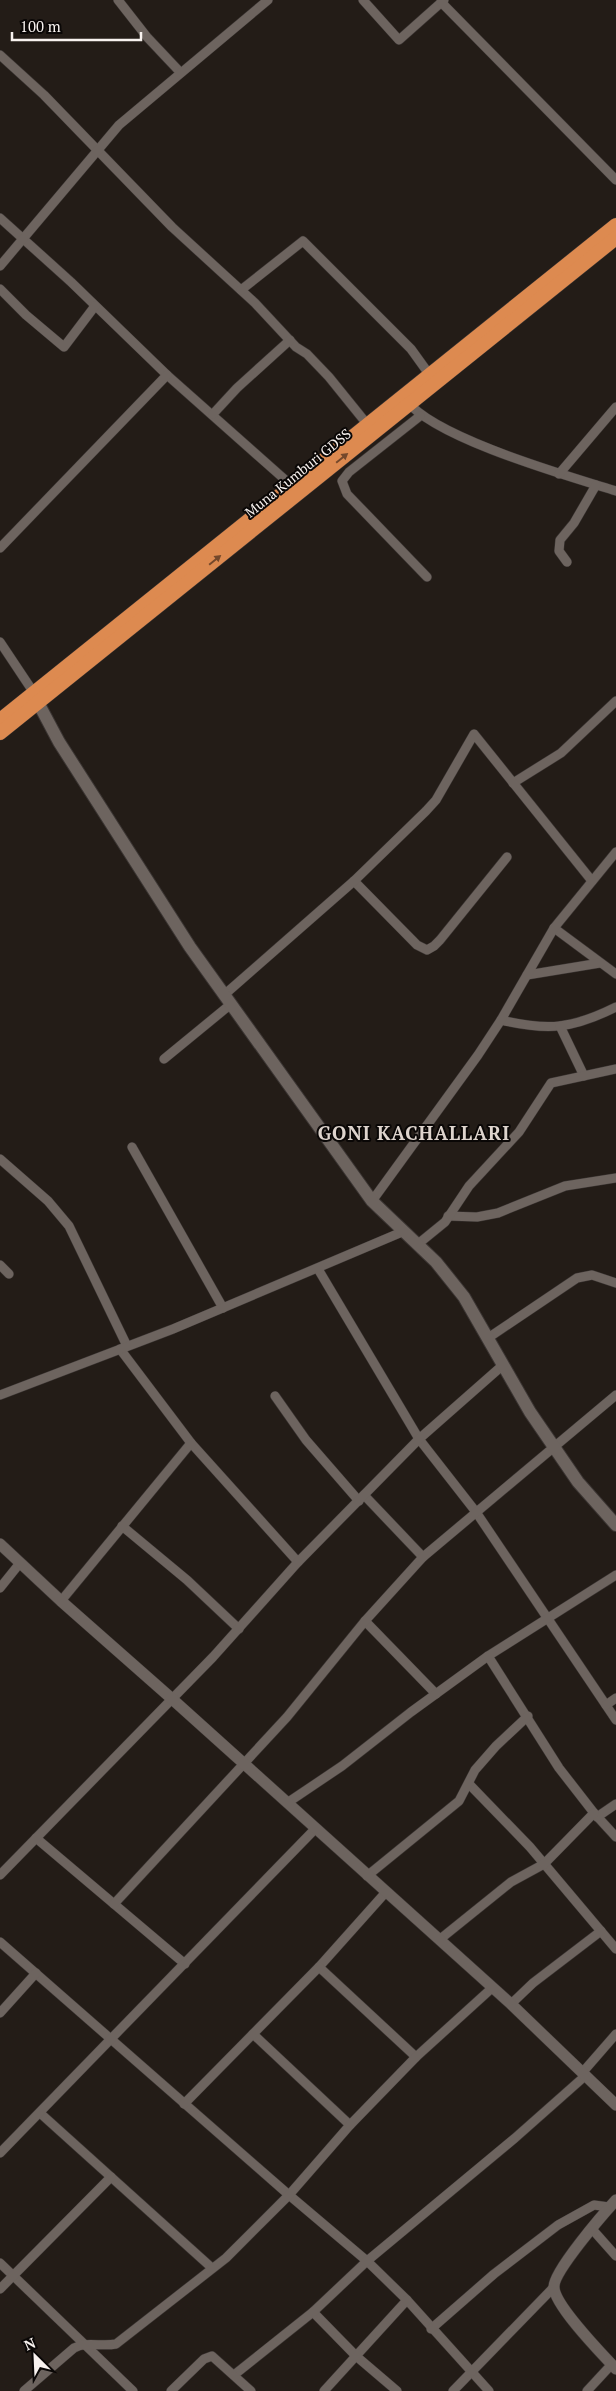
<svg xmlns="http://www.w3.org/2000/svg" width="616" height="2391" viewBox="0 0 616 2391" font-family="'PT Serif',serif">
	<rect width="100%" height="100%" fill="#231c17"/>
	<g fill="none" stroke-linecap="round" stroke-linejoin="round">
		<!-- minor casing -->
		<g stroke="#3b3533" stroke-width="10">
			<g id="minor">
				<path d="M 118,0 L 147,37 L 180,72"/>
				<path d="M 363,0 L 399,40 L 444,0"/>
				<path d="M 441,2 L 616,180"/>
				<path d="M 0,55 L 44,95 L 172,227 L 255,303 L 296,347 L 307,354 L 329,377 L 367,424"/>
				<path d="M 0,218 L 71,282 L 167,375 L 291,485"/>
				<path d="M 0,266 L 119,125 L 268,0"/>
				<path d="M 0,289 L 26,315 L 64,347 L 95,306"/>
				<path d="M 241,290 L 303,241 L 411,349 L 429,374"/>
				<path d="M 406,400 C 434,438 568,476 616,491"/>
				<path d="M 213,414 L 237,388 L 290,340"/>
				<path d="M 420,416 L 349,472 L 342,481 L 347,494 L 427,577"/>
				<path d="M 559,474 L 616,407"/>
				<path d="M 0,548 L 167,375"/>
				<path d="M 567,562 L 559,551 L 560,540 L 574,523 L 596,485"/>
				<path d="M 0,642 L 34,693"/>
				<path d="M 513,783 L 561,753 L 616,701"/>
				<path d="M 354,881 L 417,945 L 427,950 L 434,946 L 440,940 L 507,857"/>
				<path d="M 554,928 L 616,974"/>
				<path d="M 527,975 L 600,963"/>
				<path d="M 224,995 L 354,881 L 426,811 L 436,800 L 474,734 L 592,881"/>
				<path d="M 501,1020 C 548,1031 572,1029 616,1007"/>
				<path d="M 560,1026 L 584,1076"/>
				<path d="M 164,1059 L 231,1004"/>
				<path d="M 132,1147 L 223,1308"/>
				<path d="M 0,1159 L 48,1201 L 69,1226 L 127,1346"/>
				<path d="M 372,1201 L 478,1055 L 501,1020 L 554,928 L 616,852"/>
				<path d="M 448,1216 L 477,1217 L 498,1213 L 565,1186 L 616,1178"/>
				<path d="M 418,1244 L 445,1222 L 469,1186 L 519,1132 L 551,1083 L 616,1069"/>
				<path d="M 0,1265 L 9,1274"/>
				<path d="M 318,1269 L 419,1439 L 476,1512 L 616,1720"/>
				<path d="M 488,1338 L 577,1278 L 592,1275 L 616,1283"/>
				<path d="M 120,1349 L 191,1443 L 298,1562"/>
				<path d="M 0,1395 L 173,1329 L 402,1232"/>
				<path d="M 275,1396 L 306,1440 L 359,1501"/>
				<path d="M 364,1495 L 423,1557"/>
				<path d="M 122,1526 L 187,1580 L 239,1629"/>
				<path d="M 0,1588 L 20,1563"/>
				<path d="M 61,1601 L 191,1443"/>
				<path d="M 365,1621 L 436,1694"/>
				<path d="M 488,1656 L 559,1768 L 594,1813 L 616,1837"/>
				<path d="M 606,1705 L 616,1698"/>
				<path d="M 469,1784 L 530,1847 L 616,1949"/>
				<path d="M 287,1803 L 342,1766 L 411,1712 L 488,1656 L 616,1575"/>
				<path d="M 597,1817 L 616,1804"/>
				<path d="M 36,1838 L 185,1964"/>
				<path d="M 0,1875 L 213,1657 L 298,1562 L 419,1439 L 503,1365"/>
				<path d="M 367,1876 L 459,1801 L 475,1770 L 496,1746 L 528,1716"/>
				<path d="M 114,1904 L 287,1717 L 365,1621 L 423,1557 L 616,1395"/>
				<path d="M 439,1940 L 511,1882 L 544,1864 L 594,1813"/>
				<path d="M 0,1942 L 289,2195 L 367,2261 L 407,2300 L 489,2391"/>
				<path d="M 319,1967 L 386,1892"/>
				<path d="M 511,2004 L 533,1983 L 601,1931"/>
				<path d="M 0,2013 L 36,1973"/>
				<path d="M 253,2034 L 350,2125"/>
				<path d="M 582,2073 L 616,2034"/>
				<path d="M 184,2104 L 319,1967 L 416,2057"/>
				<path d="M 40,2113 L 212,2268"/>
				<path d="M 0,2153 L 316,1828"/>
				<path d="M 592,2229 L 616,2256"/>
				<path d="M 0,2263 L 133,2391"/>
				<path d="M 0,2289 L 111,2177"/>
				<path d="M 313,2312 L 356,2356 L 397,2391"/>
				<path d="M 431,2329 L 494,2274 L 558,2225 L 594,2205 L 609,2207"/>
				<path d="M 234,2375 L 313,2312 L 367,2261 L 515,2138 L 585,2076"/>
				<path d="M 24,2391 L 74,2348 C 87,2341 101,2347 116,2344 L 226,2258 L 289,2195 L 350,2125 L 416,2057 L 492,1988"/>
				<path d="M 171,2391 L 204,2359 L 212,2356 L 251,2391"/>
				<path d="M 324,2391 L 407,2300"/>
				<path d="M 453,2391 L 553,2288"/>
				<path d="M 587,2391 L 612,2364"/>
			</g>
		</g>
		<!-- tertiary casing -->
		<g stroke="#3b3533" stroke-width="12">
			<g id="tertiary">
				<path d="M 0,1544 L 61,1601 L 171,1698 L 511,2004 L 616,2105"/>
				<path d="M 616,2200 C 604,2213 553,2272 554,2287 C 554,2305 602,2354 616,2369"/>
			</g>
		</g>
		<!-- secondary casing -->
		<g stroke="#3b3533" stroke-width="14">
			<path id="secondary" d="M 34,695 L 59,742 L 190,947 L 372,1201 L 436,1262 L 464,1297 L 530,1412 L 578,1482 L 616,1525"/>
		</g>
		<!-- trunk casing -->
		<g stroke="#3b3533" stroke-width="15">
			<g id="trunk">
				<path d="M 0,720 L 616,225"/>
				<path d="M 0,733 L 616,238"/>
			</g>
		</g>
		<!-- minor -->
		<use href="#minor" stroke="#6d645f" stroke-width="9"/>
		<!-- tertiary -->
		<use href="#tertiary" stroke="#6d645f" stroke-width="11"/>
		<!-- secondary -->
		<use href="#secondary" stroke="#6d645f" stroke-width="12"/>
		<!-- trunk -->
		<use href="#trunk" stroke="#dd8a50" stroke-width="14"/>
	</g>
	<!-- one-way arrows -->
	<defs><path id="oneway-solid" d="M-6-.8H1V-3.2L6.5 0L1 3.2V.8H-6Z" transform="scale(1.25)"/></defs>
	<g fill="#74482b">
		<use href="#oneway-solid" transform="translate(342 458) rotate(-39)"/>
		<use href="#oneway-solid" transform="translate(215 560) rotate(-39)"/>
	</g>
	<g text-anchor="middle" stroke-width="4" stroke-linejoin="round" paint-order="stroke">
		<!-- street labels -->
		<g font-size="14" fill="#f8f2ef" stroke="#0a0706">
			<text transform="translate(298 473) rotate(-39)" y="5">Muna Kumburi GDSS</text>
		</g>
		<!-- district labels -->
		<g font-size="19" font-weight="bold" letter-spacing="1" fill="#ded4cd" stroke="#0a0706">
			<text x="414" y="1140">GONI KACHALLARI</text>
		</g>
	</g>
	<!-- north arrow -->
	<g transform="translate(35 2356) rotate(336)" stroke="#0a0706" stroke-width="4" paint-order="stroke">
	<path d="M0-4L9 19L0 12L-9 19Z" fill="#f8f2ef"/>
	<text y="-8" font-size="14" font-weight="bold" text-anchor="middle" fill="#f8f2ef">N</text>
	</g>
	<!-- scale -->
	<path d="M12 32v8h129v-8" fill="none" stroke="#f8f2ef" stroke-width="2.5"/>
	<text x="20" y="32" font-size="15" fill="#f8f2ef" stroke="#0a0706" stroke-width="4" paint-order="stroke">100 m</text>
</svg>
